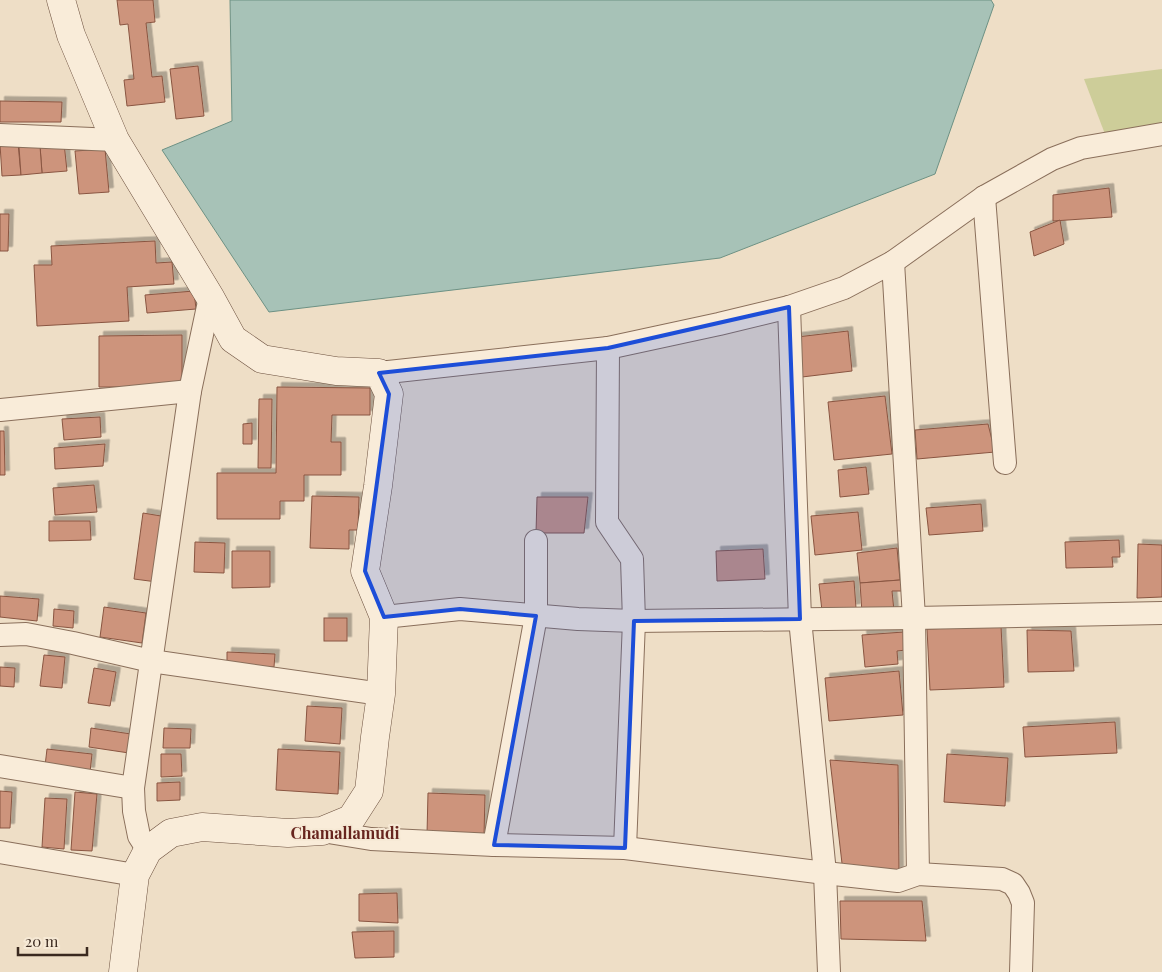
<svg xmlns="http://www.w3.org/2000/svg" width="1162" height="972" viewBox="0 0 1162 972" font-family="'Playfair Display',serif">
	<defs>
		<filter id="shadow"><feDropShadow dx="4.5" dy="-4.5" stdDeviation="0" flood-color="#0004"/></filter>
	</defs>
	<rect width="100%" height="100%" fill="#eedec6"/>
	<!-- green -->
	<path fill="#cdcd99" d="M 1162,69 L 1162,136 L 1108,142 L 1084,79 Z"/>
	<!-- water -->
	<path fill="#a7c2b7" stroke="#6d9184" d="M 230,0 L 991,0 L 994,5 L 935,174 L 720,258 L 269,312 L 162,150 L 232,121 Z"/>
	<!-- building -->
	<g fill="#cd947c" stroke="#895541" filter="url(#shadow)">
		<path d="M 117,0 L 153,0 L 155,22 L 146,23 L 152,77 L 162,76 L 165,102 L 127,106 L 124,80 L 134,79 L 128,24 L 120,25 Z"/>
		<path d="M 198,66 L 204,116 L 176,119 L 170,69 Z"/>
		<path d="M 0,101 L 62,102 L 61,122 L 0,122 Z"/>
		<path d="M 18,143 L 21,175 L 2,176 L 0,144 Z"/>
		<path d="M 64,143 L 67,171 L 42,173 L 40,146 Z"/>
		<path d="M 40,146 L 42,173 L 21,175 L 19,147 Z"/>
		<path d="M 105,149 L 109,192 L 79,194 L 75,151 Z"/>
		<path d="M 1109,188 L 1112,217 L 1053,221 L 1053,195 Z"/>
		<path d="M 0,214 L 9,214 L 8,251 L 0,251 Z"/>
		<path d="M 1060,220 L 1064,244 L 1034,256 L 1030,232 Z"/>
		<path d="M 155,241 L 156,263 L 172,262 L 174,284 L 127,287 L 129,321 L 37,326 L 34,265 L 52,265 L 51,246 Z"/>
		<path d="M 194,291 L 196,309 L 147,313 L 145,295 Z"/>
		<path d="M 848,331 L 852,371 L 802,377 L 797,337 Z"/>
		<path d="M 182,335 L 182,387 L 99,387 L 99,336 Z"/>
		<path d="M 277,387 L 370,388 L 370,415 L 332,415 L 331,442 L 341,442 L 341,475 L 304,475 L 304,501 L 280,501 L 280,519 L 217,519 L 217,473 L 276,473 Z"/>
		<path d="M 885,396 L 892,454 L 834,460 L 828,402 Z"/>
		<path d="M 259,399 L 272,399 L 271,468 L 258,468 Z"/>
		<path d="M 100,417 L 101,437 L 64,440 L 62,419 Z"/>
		<path d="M 252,423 L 252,444 L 243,444 L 243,424 Z"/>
		<path d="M 988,424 L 995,452 L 917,459 L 915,430 Z"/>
		<path d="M 0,431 L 4,431 L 5,475 L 0,475 Z"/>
		<path d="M 105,444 L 103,466 L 55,469 L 54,448 Z"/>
		<path d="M 866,467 L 869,494 L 840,497 L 838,470 Z"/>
		<path d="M 94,485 L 97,512 L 55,515 L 53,488 Z"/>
		<path d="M 312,496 L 359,497 L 358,530 L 349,530 L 349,549 L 310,548 Z"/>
		<path d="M 537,497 L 588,497 L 584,533 L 536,533 Z"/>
		<path d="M 981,504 L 983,531 L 929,535 L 926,508 Z"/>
		<path d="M 858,512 L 862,550 L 815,555 L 811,516 Z"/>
		<path d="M 143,513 L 167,517 L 157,582 L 134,579 Z"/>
		<path d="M 49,521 L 90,521 L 91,540 L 49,541 Z"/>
		<path d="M 1119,540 L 1120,557 L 1112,557 L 1113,567 L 1066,568 L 1065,542 Z"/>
		<path d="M 195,542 L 225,543 L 224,573 L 194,572 Z"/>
		<path d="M 1138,544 L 1162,545 L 1162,597 L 1137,598 Z"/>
		<path d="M 897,548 L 900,580 L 860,583 L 857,553 Z"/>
		<path d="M 763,549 L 765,579 L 717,581 L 716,551 Z"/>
		<path d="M 232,551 L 270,551 L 270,587 L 232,588 Z"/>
		<path d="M 900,580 L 903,580 L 903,591 L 892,591 L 894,611 L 862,613 L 860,583 Z"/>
		<path d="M 854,581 L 856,608 L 822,611 L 819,584 Z"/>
		<path d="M 0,596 L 39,599 L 37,621 L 0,617 Z"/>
		<path d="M 104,607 L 146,613 L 142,643 L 100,637 Z"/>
		<path d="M 54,609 L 74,611 L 73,628 L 53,626 Z"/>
		<rect x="324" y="618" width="23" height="23"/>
		<path d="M 1001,626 L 1004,687 L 930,690 L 927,629 Z"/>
		<path d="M 1027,630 L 1071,631 L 1074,671 L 1028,672 Z"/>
		<path d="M 904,632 L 906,650 L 897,651 L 898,664 L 865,667 L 862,635 Z"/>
		<path d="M 227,652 L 275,654 L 274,667 L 227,665 Z"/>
		<path d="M 44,655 L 65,657 L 62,688 L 40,686 Z"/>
		<path d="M 0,667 L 15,668 L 14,687 L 0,686 Z"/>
		<path d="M 94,668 L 116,672 L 110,706 L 88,703 Z"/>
		<path d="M 899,671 L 903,715 L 829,721 L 825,678 Z"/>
		<path d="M 307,706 L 342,708 L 340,744 L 305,741 Z"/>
		<path d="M 1115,722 L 1117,753 L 1025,757 L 1023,727 Z"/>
		<path d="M 91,728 L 131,734 L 129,753 L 89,747 Z"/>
		<path d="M 164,728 L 191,729 L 190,748 L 163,748 Z"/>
		<path d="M 47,749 L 92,754 L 90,772 L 45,766 Z"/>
		<path d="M 278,749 L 340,752 L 338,794 L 276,790 Z"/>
		<path d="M 161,754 L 181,754 L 182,776 L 161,777 Z"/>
		<path d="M 947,754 L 1008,758 L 1005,806 L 944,802 Z"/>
		<path d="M 830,760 L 898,765 L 899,876 L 843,872 Z"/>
		<path d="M 180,782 L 180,800 L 157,801 L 157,783 Z"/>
		<path d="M 0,791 L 12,792 L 10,828 L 0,828 Z"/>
		<path d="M 75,792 L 97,794 L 92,851 L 71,850 Z"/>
		<path d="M 428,793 L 485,795 L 484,835 L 427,834 Z"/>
		<path d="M 45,798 L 67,799 L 64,849 L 42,847 Z"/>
		<path d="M 397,893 L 398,923 L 359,921 L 359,894 Z"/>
		<path d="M 840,901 L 922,901 L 926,941 L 841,939 Z"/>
		<path d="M 394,931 L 394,957 L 355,958 L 352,932 Z"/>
	</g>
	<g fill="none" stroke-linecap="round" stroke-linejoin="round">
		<!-- minor casing -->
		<g stroke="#8a6f5b" stroke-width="24">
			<g id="minor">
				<path d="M 0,135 L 115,140"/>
				<path d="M 984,197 L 1005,463"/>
				<path d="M 893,262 L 914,618 L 918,874"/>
				<path d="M 789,307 L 800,619 L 825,873 L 829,972"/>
				<path d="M 608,348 L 607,522 L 632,559 L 634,621 L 625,848"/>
				<path d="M 379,373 L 608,348 L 719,324 L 789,307 L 844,288 L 893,262 L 984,197 L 1052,159 L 1081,148 L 1162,134"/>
				<path d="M 0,410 L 190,391"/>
				<path d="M 384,617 L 460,609 L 578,619 L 634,621 L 914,618 L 1162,613"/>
				<path d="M 0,635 L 26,634 L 73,643 L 151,661 L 381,694"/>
				<path d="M 0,766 L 133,788"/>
				<path d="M 322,831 L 371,839 L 494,845 L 625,848 L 825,873 L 898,881 L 918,874 L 1002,879 L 1013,884 L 1019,893 L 1023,903 L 1021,972"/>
				<path d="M 494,845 L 536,616 L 536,541"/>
				<path d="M 148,850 L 139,836 L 134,811 L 133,788 L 190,391 L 210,297"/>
				<path d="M 0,852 L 135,875"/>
			</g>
		</g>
		<!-- secondary casing -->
		<g stroke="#6c503e" stroke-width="29">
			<path id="secondary" d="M 61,0 L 71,35 L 115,140 L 210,297 L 233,339 L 262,359 L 336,371 L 379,373 L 389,394 L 378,486 L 365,571 L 384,617 L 381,694 L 375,737 L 369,791 L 351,819 L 322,831 L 288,833 L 202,827 L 171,833 L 148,850 L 135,875 L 123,972"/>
		</g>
		<!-- minor -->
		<use href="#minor" stroke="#f9ecd9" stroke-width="22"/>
		<!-- secondary -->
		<use href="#secondary" stroke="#f9ecd9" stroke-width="28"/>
	</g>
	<!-- marked area -->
	<path fill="#1d4ed8" fill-opacity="0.2" stroke="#1d4ed8" stroke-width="4" stroke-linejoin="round" d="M 789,307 L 800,619 L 634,621 L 625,848 L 494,845 L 536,616 L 460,609 L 384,617 L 365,571 L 389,394 L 379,373 L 608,348 Z"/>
	<g text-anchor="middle" stroke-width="4" stroke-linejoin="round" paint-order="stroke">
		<!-- quarter labels -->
		<g font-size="16" font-weight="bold" fill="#67251e" stroke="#f6e9d5">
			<text x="345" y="839">Chamallamudi</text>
		</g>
	</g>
	<!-- scale -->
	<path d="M18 947v8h69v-8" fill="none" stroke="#3a291f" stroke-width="2.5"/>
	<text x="25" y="947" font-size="15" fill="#3a291f" stroke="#f6e9d5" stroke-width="4" paint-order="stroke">20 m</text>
</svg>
